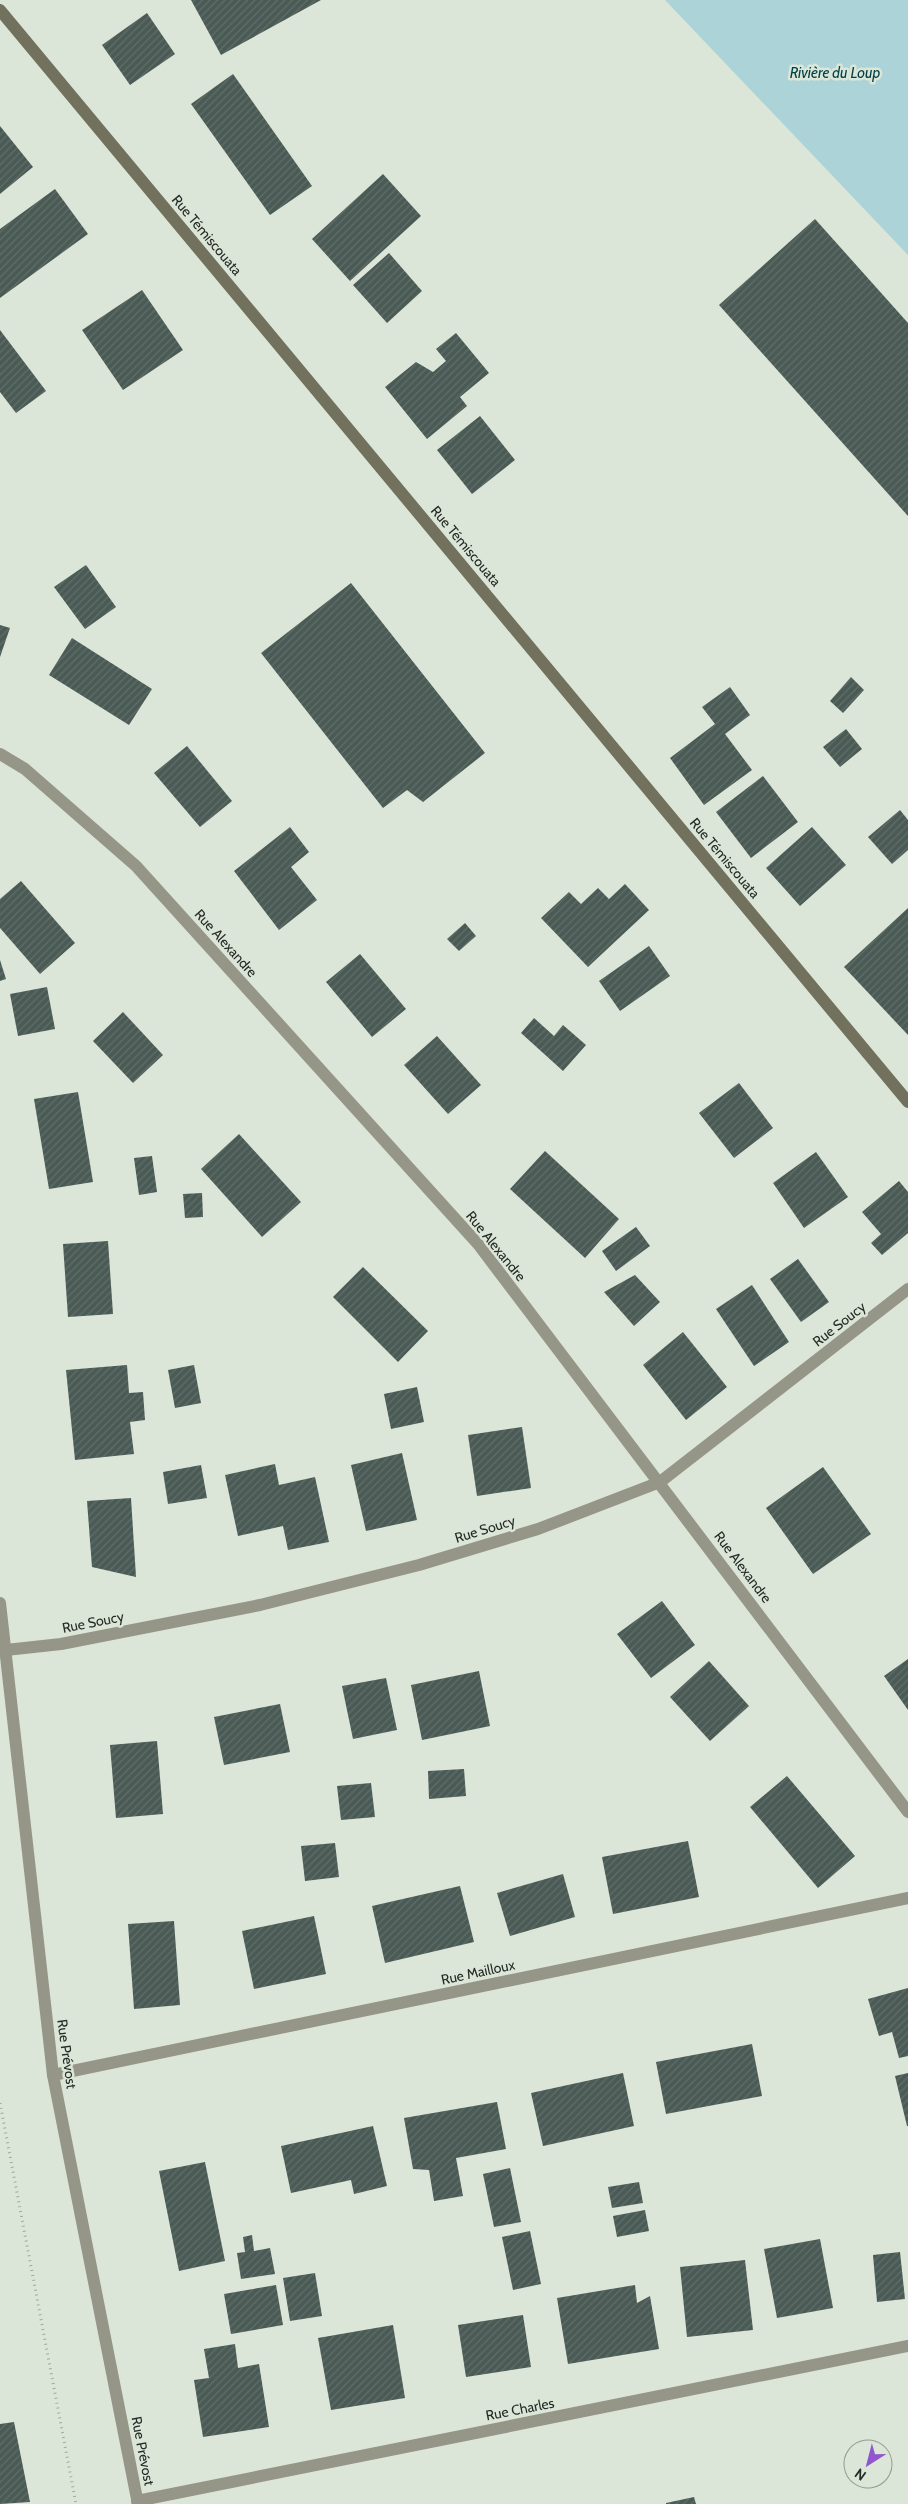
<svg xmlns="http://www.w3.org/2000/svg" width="908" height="2504" viewBox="0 0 908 2504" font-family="Cabin,sans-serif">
	<defs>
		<pattern id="building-hatch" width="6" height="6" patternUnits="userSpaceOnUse" patternTransform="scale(1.25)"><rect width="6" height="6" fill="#4a5a55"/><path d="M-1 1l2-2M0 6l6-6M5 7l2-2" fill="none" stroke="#616e6a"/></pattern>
	</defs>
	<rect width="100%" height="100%" fill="#dbe6d8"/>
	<!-- water -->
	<path fill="#abd3d8" d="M 665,0 L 908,0 L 908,255 Z"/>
	<!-- building -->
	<g fill="url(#building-hatch)">
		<path d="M 191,0 L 321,0 L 221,55 Z"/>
		<path d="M 147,13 L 175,54 L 130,85 L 102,45 Z"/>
		<path d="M 233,74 L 312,186 L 270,215 L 191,104 Z"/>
		<path d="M 0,126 L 33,167 L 0,194 Z"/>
		<path d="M 383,174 L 421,216 L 350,281 L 312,239 Z"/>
		<path d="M 55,189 L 88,234 L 0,298 L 0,229 Z"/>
		<path d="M 815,219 L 908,323 L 908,516 L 719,305 Z"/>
		<path d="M 389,253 L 422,291 L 387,323 L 353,285 Z"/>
		<path d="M 142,290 L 183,350 L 123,390 L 82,330 Z"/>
		<path d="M 0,330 L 46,391 L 16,413 L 0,392 Z"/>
		<path d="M 456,333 L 489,373 L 460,397 L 467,406 L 427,439 L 385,387 L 416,362 L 433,372 L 446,361 L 436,349 Z"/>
		<path d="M 480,416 L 515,460 L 472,494 L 437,450 Z"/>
		<path d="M 86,565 L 116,607 L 85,629 L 54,587 Z"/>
		<path d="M 351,583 L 485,753 L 423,802 L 407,790 L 383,808 L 261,653 Z"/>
		<path d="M 0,625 L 10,628 L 0,657 Z"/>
		<path d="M 72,638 L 152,689 L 129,725 L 49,675 Z"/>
		<path d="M 851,677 L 864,690 L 843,713 L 830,701 Z"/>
		<path d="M 730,687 L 750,715 L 725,734 L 752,770 L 704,805 L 670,758 L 715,724 L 702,707 Z"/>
		<path d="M 846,729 L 862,749 L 840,767 L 823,747 Z"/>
		<path d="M 187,746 L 232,801 L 200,827 L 154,773 Z"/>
		<path d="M 763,776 L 798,822 L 751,858 L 716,812 Z"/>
		<path d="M 900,810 L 908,820 L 908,850 L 892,864 L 868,837 Z"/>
		<path d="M 290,827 L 309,852 L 291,867 L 317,900 L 279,930 L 234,871 Z"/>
		<path d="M 812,827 L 846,865 L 800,906 L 766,868 Z"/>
		<path d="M 21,881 L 75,943 L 40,974 L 0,928 L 0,899 Z"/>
		<path d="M 625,884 L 649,910 L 588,967 L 541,918 L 569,892 L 581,904 L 598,888 L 609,899 Z"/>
		<path d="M 908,908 L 908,1035 L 844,967 Z"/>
		<path d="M 465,923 L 476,936 L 459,951 L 447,939 Z"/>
		<path d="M 649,946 L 670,976 L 620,1011 L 599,981 Z"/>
		<path d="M 360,954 L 406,1009 L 372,1037 L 326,982 Z"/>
		<path d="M 0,960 L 6,979 L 0,981 Z"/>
		<path d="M 47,987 L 55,1029 L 18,1036 L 10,994 Z"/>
		<path d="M 123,1012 L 163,1055 L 133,1083 L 93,1041 Z"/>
		<path d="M 534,1018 L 554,1036 L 563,1025 L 586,1045 L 563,1071 L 521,1033 Z"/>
		<path d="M 437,1036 L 481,1085 L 448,1114 L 404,1065 Z"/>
		<path d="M 739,1083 L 773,1128 L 734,1158 L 699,1113 Z"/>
		<path d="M 78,1092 L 93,1182 L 49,1189 L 34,1099 Z"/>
		<path d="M 239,1134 L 301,1202 L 262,1237 L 201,1169 Z"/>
		<path d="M 545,1151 L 619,1219 L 585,1258 L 510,1189 Z"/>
		<path d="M 816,1152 L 848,1197 L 804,1228 L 773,1183 Z"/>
		<path d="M 152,1156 L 157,1192 L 139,1195 L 134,1158 Z"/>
		<path d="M 899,1181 L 908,1192 L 908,1233 L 882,1255 L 871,1243 L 881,1234 L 862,1212 Z"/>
		<path d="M 202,1193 L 203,1217 L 185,1218 L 183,1194 Z"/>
		<path d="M 636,1227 L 650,1246 L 616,1271 L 602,1251 Z"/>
		<path d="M 108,1241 L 113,1314 L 68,1317 L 63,1244 Z"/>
		<path d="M 798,1259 L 829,1302 L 801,1322 L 770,1279 Z"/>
		<path d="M 363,1267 L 428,1331 L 398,1362 L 333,1297 Z"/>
		<path d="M 635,1275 L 660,1302 L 634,1326 L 604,1292 Z"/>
		<path d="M 752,1285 L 789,1342 L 754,1366 L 716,1309 Z"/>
		<path d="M 683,1332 L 727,1387 L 686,1420 L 643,1365 Z"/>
		<path d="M 127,1365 L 129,1393 L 143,1392 L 145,1420 L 130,1422 L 134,1454 L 75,1460 L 66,1370 Z"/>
		<path d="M 194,1365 L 201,1403 L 175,1408 L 168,1370 Z"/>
		<path d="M 417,1387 L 424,1422 L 391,1429 L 384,1394 Z"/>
		<path d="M 522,1427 L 531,1488 L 477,1496 L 468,1435 Z"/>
		<path d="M 402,1453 L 417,1520 L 366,1531 L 351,1465 Z"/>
		<path d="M 275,1464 L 279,1485 L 315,1477 L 329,1542 L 288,1550 L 283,1526 L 238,1536 L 225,1475 Z"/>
		<path d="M 201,1465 L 207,1498 L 168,1504 L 163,1472 Z"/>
		<path d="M 823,1467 L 871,1534 L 813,1574 L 766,1508 Z"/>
		<path d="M 131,1498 L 136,1577 L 92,1567 L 87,1501 Z"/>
		<path d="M 662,1601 L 695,1645 L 651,1678 L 617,1634 Z"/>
		<path d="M 908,1659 L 908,1710 L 884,1676 Z"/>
		<path d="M 709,1661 L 749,1706 L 710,1741 L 670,1697 Z"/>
		<path d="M 479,1671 L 490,1726 L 422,1740 L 411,1685 Z"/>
		<path d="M 386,1678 L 397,1730 L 353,1739 L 342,1686 Z"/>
		<path d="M 280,1704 L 290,1752 L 224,1765 L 214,1717 Z"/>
		<path d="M 157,1741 L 163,1814 L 116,1818 L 110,1745 Z"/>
		<path d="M 464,1769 L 466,1796 L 429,1799 L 428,1771 Z"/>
		<path d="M 787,1776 L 855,1856 L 818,1888 L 750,1807 Z"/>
		<path d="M 371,1783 L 375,1817 L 341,1820 L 337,1786 Z"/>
		<path d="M 688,1841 L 699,1897 L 613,1914 L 602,1857 Z"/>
		<path d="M 335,1843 L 339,1877 L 305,1881 L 301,1846 Z"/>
		<path d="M 563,1874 L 575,1917 L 510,1936 L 497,1893 Z"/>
		<path d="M 460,1886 L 474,1942 L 385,1963 L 372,1906 Z"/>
		<path d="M 314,1916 L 326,1974 L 254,1989 L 242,1931 Z"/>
		<path d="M 174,1921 L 180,2005 L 134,2009 L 128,1924 Z"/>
		<path d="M 908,1988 L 908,2056 L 899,2058 L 892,2032 L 879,2036 L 868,1999 Z"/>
		<path d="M 752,2044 L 762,2096 L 666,2114 L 656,2062 Z"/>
		<path d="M 623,2073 L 634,2126 L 543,2146 L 531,2093 Z"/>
		<path d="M 908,2073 L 908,2126 L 907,2126 L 895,2076 Z"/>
		<path d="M 497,2102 L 506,2149 L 456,2158 L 463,2196 L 434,2201 L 429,2170 L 413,2169 L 404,2118 Z"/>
		<path d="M 373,2126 L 387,2186 L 354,2194 L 351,2180 L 291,2193 L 281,2146 Z"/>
		<path d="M 205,2162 L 225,2261 L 179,2271 L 159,2171 Z"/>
		<path d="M 510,2168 L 521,2222 L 494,2227 L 483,2174 Z"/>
		<path d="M 639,2182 L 643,2203 L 612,2208 L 608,2187 Z"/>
		<path d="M 645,2210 L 649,2231 L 617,2237 L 613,2216 Z"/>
		<path d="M 530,2231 L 541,2284 L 513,2290 L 502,2237 Z"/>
		<path d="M 252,2235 L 254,2251 L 270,2248 L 275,2274 L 241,2279 L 237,2253 L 245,2252 L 243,2237 Z"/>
		<path d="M 820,2239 L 833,2308 L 777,2318 L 764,2249 Z"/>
		<path d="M 900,2252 L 905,2299 L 877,2302 L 873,2255 Z"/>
		<path d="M 745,2260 L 753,2330 L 687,2337 L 680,2267 Z"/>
		<path d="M 315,2273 L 322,2316 L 290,2321 L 283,2278 Z"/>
		<path d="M 276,2285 L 283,2325 L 231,2334 L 224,2294 Z"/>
		<path d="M 635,2285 L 637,2303 L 650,2296 L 659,2349 L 568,2364 L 557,2298 Z"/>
		<path d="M 523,2315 L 531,2367 L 466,2377 L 458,2325 Z"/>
		<path d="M 393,2325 L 405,2398 L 331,2410 L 318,2338 Z"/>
		<path d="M 235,2344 L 238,2368 L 259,2364 L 269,2427 L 203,2437 L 194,2380 L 209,2378 L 204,2349 Z"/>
		<path d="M 14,2422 L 30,2502 L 0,2504 L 0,2424 Z"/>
		<path d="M 694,2497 L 696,2504 L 666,2504 L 666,2503 Z"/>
	</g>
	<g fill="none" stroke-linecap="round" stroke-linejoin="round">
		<!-- path -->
		<path stroke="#a0a99e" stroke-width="3" stroke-dasharray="1 4" stroke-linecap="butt" d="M 0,2103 L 76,2504"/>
		<!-- street -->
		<g stroke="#959688" stroke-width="12">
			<path d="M 0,754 L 25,769 L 136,866 L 478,1244 L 908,1812"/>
			<path d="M 0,1603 L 53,2075 L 138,2504"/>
			<path d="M 6,1650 L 61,1644 L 260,1605 L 419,1565 L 538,1529 L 660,1482 L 908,1289"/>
			<path d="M 53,2075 L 908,1898"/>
			<path d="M 137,2501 L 908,2346"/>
		</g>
		<!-- secondary -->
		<path stroke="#71715d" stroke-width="12" d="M 0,10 L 908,1102"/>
	</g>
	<g text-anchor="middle" stroke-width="5" stroke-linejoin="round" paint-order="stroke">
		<!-- street labels -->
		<g font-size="14" fill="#262b25" stroke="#dbe6d8">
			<text transform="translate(207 235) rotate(50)" y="5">Rue Témiscouata</text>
			<text transform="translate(466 546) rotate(50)" y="5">Rue Témiscouata</text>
			<text transform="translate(725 858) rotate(50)" y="5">Rue Témiscouata</text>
			<text transform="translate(226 943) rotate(48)" y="5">Rue Alexandre</text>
			<text transform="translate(496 1246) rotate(51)" y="5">Rue Alexandre</text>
			<text transform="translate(839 1324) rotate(-38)" y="5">Rue Soucy</text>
			<text transform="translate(485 1529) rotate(-17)" y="5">Rue Soucy</text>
			<text transform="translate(743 1567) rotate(53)" y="5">Rue Alexandre</text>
			<text transform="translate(93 1622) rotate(-11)" y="5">Rue Soucy</text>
			<text transform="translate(478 1972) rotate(-12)" y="5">Rue Mailloux</text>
			<text transform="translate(67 2054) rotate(82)" y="5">Rue Prévost</text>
			<text transform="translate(520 2409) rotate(-11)" y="5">Rue Charles</text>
			<text transform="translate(143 2451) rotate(79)" y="5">Rue Prévost</text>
		</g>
		<!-- water labels -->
		<g font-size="15" font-style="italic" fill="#014248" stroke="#dbe6d8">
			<text x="835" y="78">Rivière du Loup</text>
		</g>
	</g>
	<!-- north arrow -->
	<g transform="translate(868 2464) rotate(216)"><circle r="24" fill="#dbe6d8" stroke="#939b90"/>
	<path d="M0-4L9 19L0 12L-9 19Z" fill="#9056cd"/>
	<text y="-8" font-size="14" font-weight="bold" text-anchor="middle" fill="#262b25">N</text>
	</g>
</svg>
